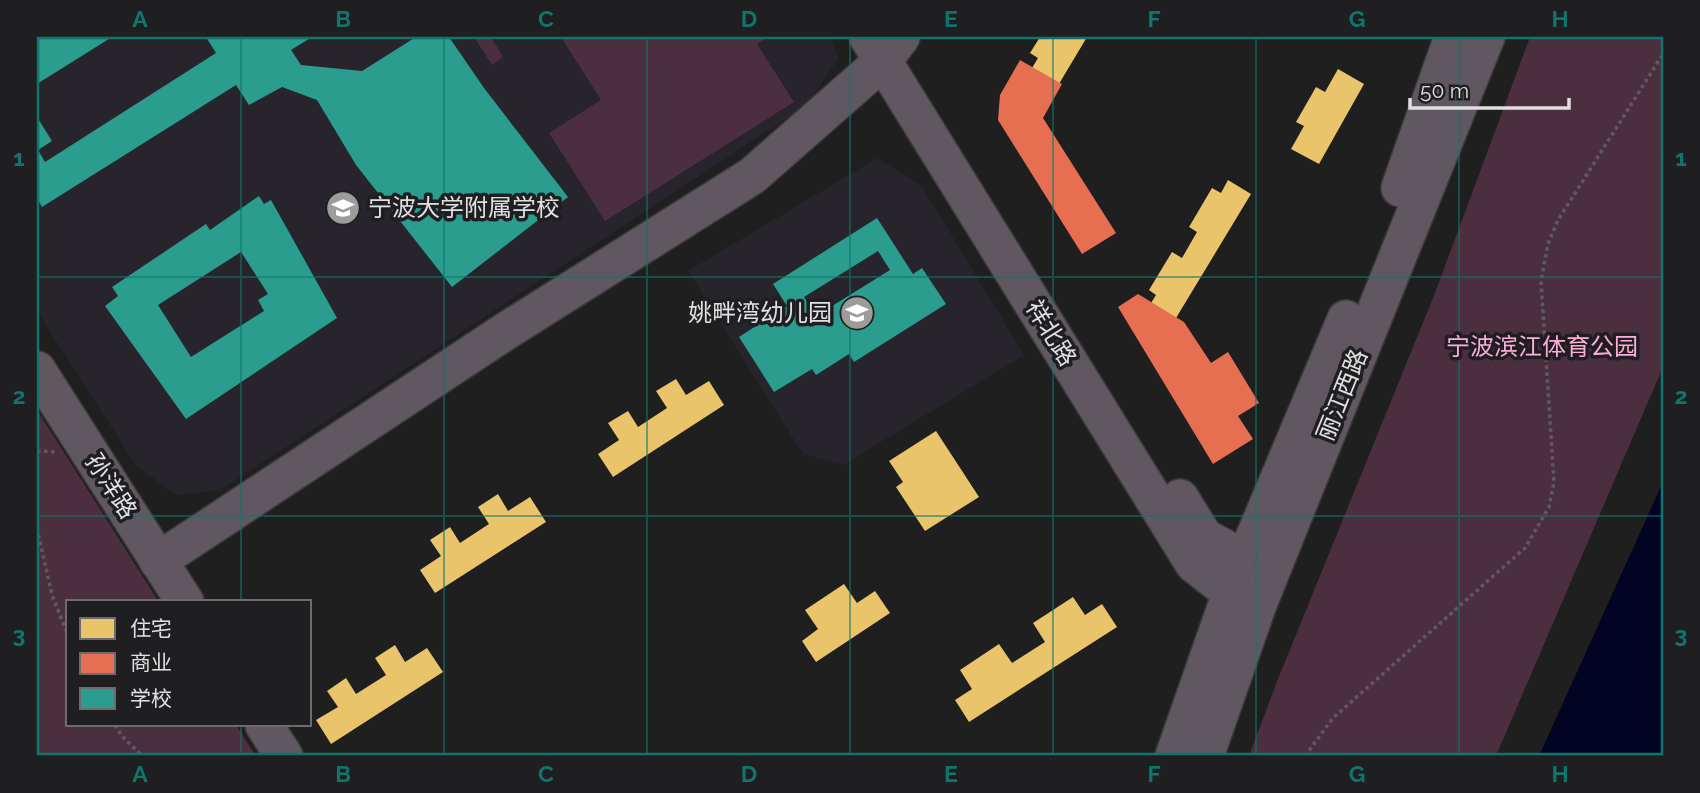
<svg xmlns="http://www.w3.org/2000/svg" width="1700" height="793" viewBox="0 0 1700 793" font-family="Raleway,'Noto Sans SC',sans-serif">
	<rect width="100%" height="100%" fill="#1f1f1f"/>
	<!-- built -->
	<g fill="#27242b">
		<path d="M 37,37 L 831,37 L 838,59 L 806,106 L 221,490 L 177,495 L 137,467 L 37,311 Z"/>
		<path d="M 877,158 L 922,186 L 1024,355 L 843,465 L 803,454 L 688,271 Z"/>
	</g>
	<!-- green -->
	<g fill="#4b2f3f">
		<path d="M 474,37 L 491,37 L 503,57 L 492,65 Z"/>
		<path d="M 561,37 L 768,37 L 757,44 L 794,102 L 605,221 L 549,133 L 601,100 Z"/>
		<path d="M 1530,37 L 1663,37 L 1663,367 L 1496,756 L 1249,756 L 1278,679 L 1435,293 Z"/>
		<path d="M 37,410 L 159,602 L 68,602 L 68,725 L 236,725 L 256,756 L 37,756 Z"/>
	</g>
	<!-- water -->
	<path fill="#030423" d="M 1663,482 L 1663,756 L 1539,756 Z"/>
	<!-- homes -->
	<g fill="#e9c46a">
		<path d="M 1040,37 L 1087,37 L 1053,94 L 1026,78 L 1038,58 L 1030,53 Z"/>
		<path d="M 1338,69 L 1364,84 L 1319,164 L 1291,149 L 1304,126 L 1296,122 L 1316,87 L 1325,92 Z"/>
		<path d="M 1228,180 L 1251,194 L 1173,323 L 1148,308 L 1156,295 L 1149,290 L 1172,252 L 1182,258 L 1197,232 L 1189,227 L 1212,188 L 1221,193 Z"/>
		<path d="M 676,379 L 686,395 L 709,381 L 724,405 L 613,477 L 598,454 L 619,440 L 608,423 L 628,411 L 638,427 L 667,408 L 656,391 Z"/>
		<path d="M 936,431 L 979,497 L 925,531 L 896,487 L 903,482 L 889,461 Z"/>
		<path d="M 498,494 L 508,511 L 530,497 L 546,522 L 435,593 L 420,570 L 441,556 L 430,540 L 450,527 L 460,543 L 489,524 L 478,507 Z"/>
		<path d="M 844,584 L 857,603 L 875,591 L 890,613 L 816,662 L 802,641 L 818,629 L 805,610 Z"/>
		<path d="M 1073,597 L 1085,615 L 1102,604 L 1117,627 L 969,722 L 955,700 L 972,689 L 960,670 L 999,644 L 1012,663 L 1045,642 L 1033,623 Z"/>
		<path d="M 395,645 L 405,662 L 427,648 L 443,672 L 331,744 L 316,720 L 338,707 L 327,691 L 346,678 L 356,694 L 386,675 L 375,658 Z"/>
	</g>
	<!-- shops -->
	<g fill="#e76f51">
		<path d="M 1020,60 L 1062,84 L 1043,118 L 1116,233 L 1082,254 L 998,120 L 1000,95 Z"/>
		<path d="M 1138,294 L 1184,322 L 1211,363 L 1228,352 L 1259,403 L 1238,416 L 1253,439 L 1213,464 L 1118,307 Z"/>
	</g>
	<!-- schools -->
	<g fill="#2a9d8f" fill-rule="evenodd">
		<path d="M 37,37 L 112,37 L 37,84 Z"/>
		<path d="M 206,37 L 312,37 L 291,50 L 301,65 L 362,71 L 416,37 L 449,37 L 484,88 L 568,197 L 452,287 L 356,165 L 317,100 L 282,87 L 249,105 L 236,85 L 42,207 L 37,198 L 37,117 L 52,141 L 38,150 L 45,162 L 216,53 Z"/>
		<path d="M 259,196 L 264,204 L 271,200 L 337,318 L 186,419 L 105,306 L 118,296 L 112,287 L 206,224 L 210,230 ZM 241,252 L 268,294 L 258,300 L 264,311 L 191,357 L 158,305 Z"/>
		<path d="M 877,218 L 913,274 L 922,268 L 946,304 L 854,362 L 849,354 L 816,375 L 812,369 L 774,392 L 739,337 L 787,306 L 773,284 ZM 878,251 L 890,270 L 816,316 L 804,297 Z"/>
	</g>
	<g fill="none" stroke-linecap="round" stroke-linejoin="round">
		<!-- secondary casing -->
		<g stroke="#3a3a3a" stroke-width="40">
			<g id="secondary">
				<path d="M 868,37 L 1194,564 L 1231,593 L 1254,602"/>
				<path d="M 1400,188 L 1453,37"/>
				<path d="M 37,370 L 185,602"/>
				<path d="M 1180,498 L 1204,537 L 1245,559 L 1268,567"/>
				<path d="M 158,561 L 506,331 L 752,176 L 883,61 L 901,37"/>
				<path d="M 264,725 L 284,756"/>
				<path d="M 1174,756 L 1231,593 L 1346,319"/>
				<path d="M 1205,756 L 1258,604 L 1486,37"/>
			</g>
		</g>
		<!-- path -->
		<g stroke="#605a60" stroke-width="3.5" stroke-dasharray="3.5 3.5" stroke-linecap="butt">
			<path d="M 37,451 L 57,452"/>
			<path d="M 37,528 L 52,595 L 68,635"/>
			<path d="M 115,725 L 122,736 L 142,756"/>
			<path d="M 1305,756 L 1333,718 L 1525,548 L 1549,507 L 1554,482 L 1541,281 L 1548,244 L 1558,220 L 1572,198 L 1663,54"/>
		</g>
		<!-- secondary -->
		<use href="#secondary" stroke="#605761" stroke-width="37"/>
	</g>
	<!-- grid -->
	<path fill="none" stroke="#0f766e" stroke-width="2" stroke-opacity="0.55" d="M 241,37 L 241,602M 444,37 L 444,756M 647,37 L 647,756M 850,37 L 850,756M 1053,37 L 1053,756M 1256,37 L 1256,756M 1459,37 L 1459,756M 37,277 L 1663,277M 37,516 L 1663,516M 241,725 L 241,756"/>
	<!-- icons -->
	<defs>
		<g id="school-disc" transform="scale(1.75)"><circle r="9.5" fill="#9c9c9d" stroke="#1f1e20"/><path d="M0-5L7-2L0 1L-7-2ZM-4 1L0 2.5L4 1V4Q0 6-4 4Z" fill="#fff"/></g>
	</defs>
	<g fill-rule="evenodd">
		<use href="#school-disc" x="343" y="208"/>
		<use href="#school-disc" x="857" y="313"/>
	</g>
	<g text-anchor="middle" stroke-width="7" stroke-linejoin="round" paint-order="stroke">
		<!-- poi labels -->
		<g font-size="24" fill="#e0dfe1" stroke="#1f1e20" text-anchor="start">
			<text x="368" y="216">宁波大学附属学校</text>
			<text x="832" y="321" text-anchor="end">姚畔湾幼儿园</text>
		</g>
		<!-- street labels -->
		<g font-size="24" fill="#e0dfe1" stroke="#1f1e20">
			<text transform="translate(1051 333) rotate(58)" y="8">祥北路</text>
			<text transform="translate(1342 395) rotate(-68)" y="8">丽江西路</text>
			<text transform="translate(111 486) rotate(57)" y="8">孙洋路</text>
		</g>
		<!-- park labels -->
		<g font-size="24" fill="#fcacd9" stroke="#1f1e20">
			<text x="1542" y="355">宁波滨江体育公园</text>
		</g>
	</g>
	<!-- border -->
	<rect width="1700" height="793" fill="none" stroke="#1f1e20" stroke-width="77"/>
	<!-- legend -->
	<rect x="66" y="600" width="245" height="126" fill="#1f1e20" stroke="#6c6b6d" stroke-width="2"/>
	<rect x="80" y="618" width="35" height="21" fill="#e9c46a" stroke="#6c6b6d" stroke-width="2"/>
	<text x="130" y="636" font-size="21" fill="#e0dfe1">住宅</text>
	<rect x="80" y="653" width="35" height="21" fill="#e76f51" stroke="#6c6b6d" stroke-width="2"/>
	<text x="130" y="670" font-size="21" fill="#e0dfe1">商业</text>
	<rect x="80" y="688" width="35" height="21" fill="#2a9d8f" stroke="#6c6b6d" stroke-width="2"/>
	<text x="130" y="706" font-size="21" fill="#e0dfe1">学校</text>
	<!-- scale -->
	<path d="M1410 98v10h159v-10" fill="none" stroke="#e0dfe1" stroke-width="3.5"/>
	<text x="1420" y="98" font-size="21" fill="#e0dfe1" stroke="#1f1e20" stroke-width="5" paint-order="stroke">50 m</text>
	<rect x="38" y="38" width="1624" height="716" fill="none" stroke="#0f766e" stroke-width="2.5"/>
	<g font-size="23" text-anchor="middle" font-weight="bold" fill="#0f766e">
		<text x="140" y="27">A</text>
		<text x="343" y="27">B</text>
		<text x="546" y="27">C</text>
		<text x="749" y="27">D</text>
		<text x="951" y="27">E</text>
		<text x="1154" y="27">F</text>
		<text x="1357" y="27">G</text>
		<text x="1560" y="27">H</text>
		<text x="19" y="166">1</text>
		<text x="1681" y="166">1</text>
		<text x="19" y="404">2</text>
		<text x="1681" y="404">2</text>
		<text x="19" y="643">3</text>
		<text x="1681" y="643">3</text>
		<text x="140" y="782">A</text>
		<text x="343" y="782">B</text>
		<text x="546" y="782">C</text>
		<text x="749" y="782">D</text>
		<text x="951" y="782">E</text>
		<text x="1154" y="782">F</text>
		<text x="1357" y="782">G</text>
		<text x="1560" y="782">H</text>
	</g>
</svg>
